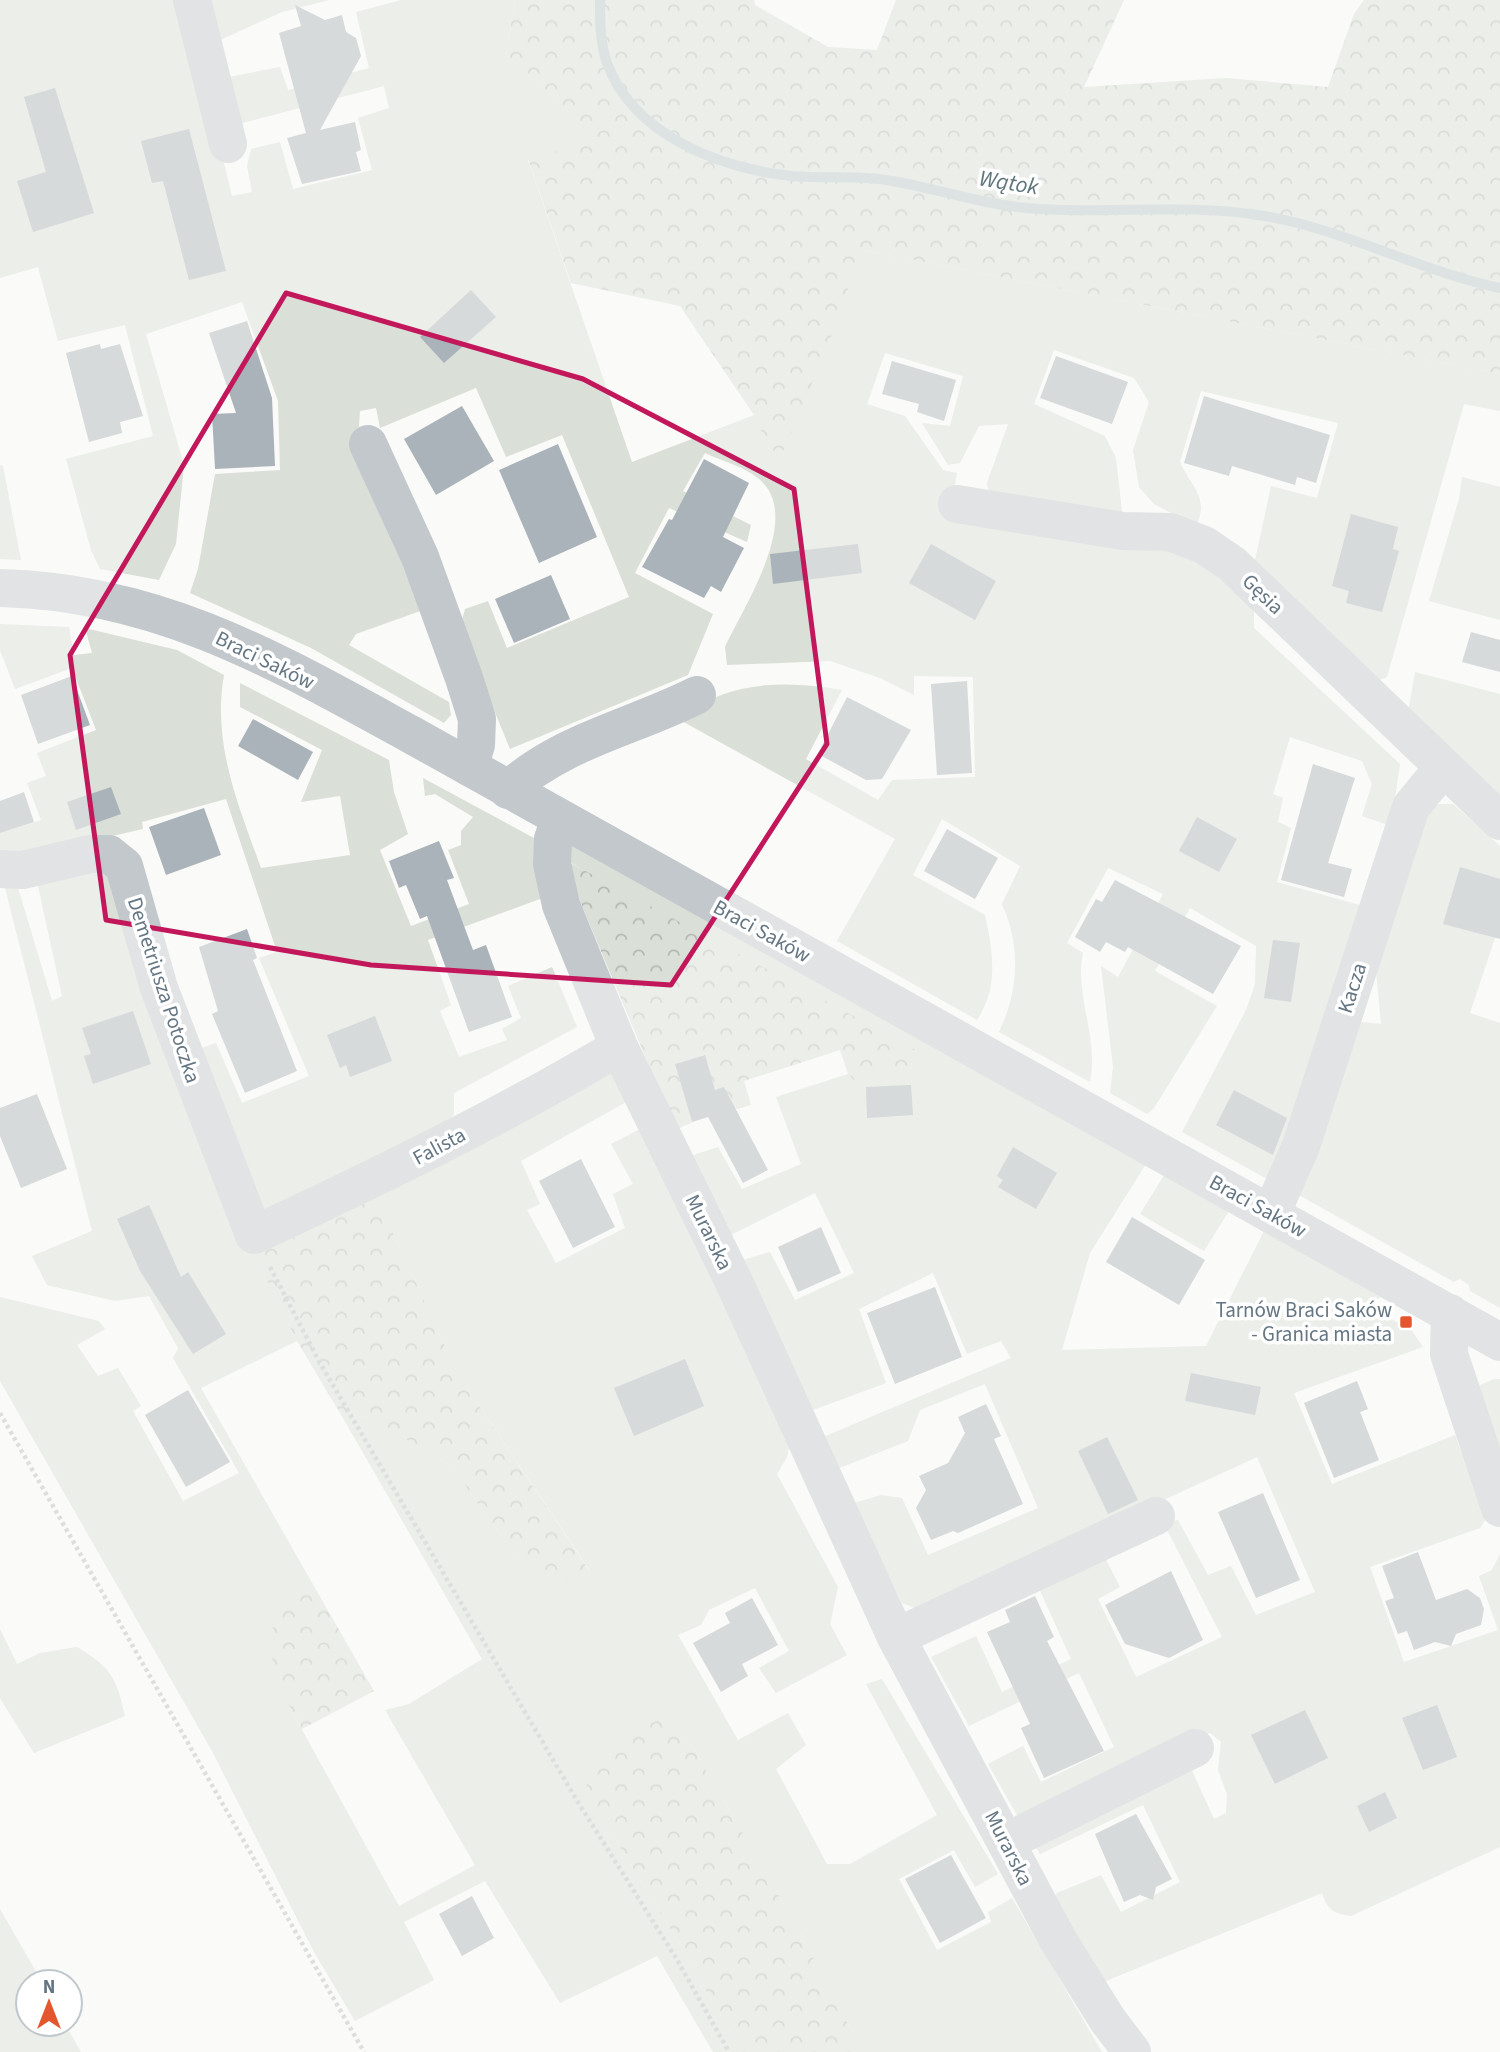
<svg xmlns="http://www.w3.org/2000/svg" width="1500" height="2052" viewBox="0 0 1500 2052" font-family="'Source Sans 3',sans-serif">
	<defs>
		<pattern id="forest-crowns" width="20" height="18" patternUnits="userSpaceOnUse" patternTransform="scale(1.75)"><rect width="20" height="18" fill="#dadfd7"/><path d="M2 6a3 3 0 1 1 6 0M12 15a3 3 0 1 1 6 0" fill="none" stroke="#b4b9b4"/></pattern>
	</defs>
	<rect width="100%" height="100%" fill="#fafaf8"/>
	<!-- green -->
	<g fill="#dadfd7">
		<path d="M 0,0 L 184,0 L 232,196 L 252,192 L 247,166 L 251,149 L 280,142 L 293,189 L 372,170 L 358,118 L 389,108 L 384,86 L 235,125 L 224,78 L 280,67 L 288,90 L 369,68 L 356,12 L 401,0 L 515,0 L 506,54 L 600,140 L 528,160 L 632,462 L 754,415 L 770,451 L 827,349 L 862,250 L 1500,374 L 1500,411 L 1464,404 L 1387,677 L 1377,681 L 1254,565 L 1271,486 L 1317,498 L 1338,423 L 1201,391 L 1180,462 C 1191,487 1210,498 1196,526 L 1154,504 L 1139,487 L 1133,450 L 1149,402 L 1134,378 L 1054,350 L 1034,404 L 1105,436 L 1116,458 L 1122,511 L 1111,521 L 989,496 L 987,483 L 1008,424 L 979,426 L 960,463 L 948,465 L 922,423 L 950,426 L 963,376 L 885,353 L 867,404 L 905,416 L 943,470 L 957,473 L 950,515 L 1170,541 L 1254,605 L 1254,628 L 1400,764 L 1391,826 L 1362,816 L 1372,784 L 1362,761 L 1290,737 L 1273,794 L 1283,798 L 1278,822 L 1291,828 L 1277,882 L 1367,907 L 1269,1180 L 1182,1132 L 1246,1010 L 1255,984 L 1256,946 L 1190,908 L 1155,971 L 1217,1006 L 1154,1108 L 1147,1114 L 1110,1093 L 1113,1067 L 1101,966 L 1118,977 L 1163,894 L 1108,868 L 1067,943 L 1083,953 C 1074,996 1099,1036 1090,1082 L 999,1032 C 1019,990 1021,946 1002,904 L 1020,866 L 942,819 L 913,875 L 985,915 C 993,952 999,987 977,1020 L 837,941 L 895,839 L 680,720 C 724,680 786,680 842,690 L 806,759 L 878,800 L 892,780 L 975,777 L 973,677 L 914,676 L 914,695 L 880,678 L 830,661 L 727,665 L 725,647 C 744,606 804,516 759,479 C 745,467 722,461 705,453 L 683,491 L 751,525 L 747,542 L 669,508 L 635,573 L 713,614 L 688,675 L 510,749 L 460,627 L 465,609 L 488,601 L 507,648 L 629,597 L 562,435 L 506,457 L 476,388 L 380,428 L 376,408 L 360,411 L 358,439 L 426,609 L 356,634 L 349,645 L 449,702 L 451,715 L 444,723 L 311,648 L 190,593 L 198,569 L 215,474 L 280,470 L 278,401 L 242,302 L 146,334 L 184,465 L 176,544 L 159,580 L 100,569 L 91,550 L 66,459 L 153,436 L 125,325 L 58,341 L 38,267 L 0,278 Z"/>
		<path d="M 206,0 L 329,0 L 282,12 L 216,42 Z"/>
		<path d="M 0,465 L 3,466 L 21,560 L 0,559 Z"/>
		<path d="M 1462,477 L 1500,487 L 1500,620 L 1429,601 L 1459,499 Z"/>
		<path d="M 0,624 L 69,627 L 74,655 L 92,653 L 85,628 L 177,650 L 224,675 C 212,744 238,804 261,868 L 350,855 L 340,796 L 301,802 L 322,750 L 240,707 L 240,683 L 389,760 L 394,792 L 408,834 L 380,850 L 411,926 L 469,904 L 448,850 L 461,845 L 461,831 L 473,817 L 435,794 L 425,796 L 423,778 L 545,844 L 543,898 L 428,940 L 451,1005 L 440,1011 L 459,1057 L 507,1040 L 502,1029 L 521,1018 L 508,986 L 552,967 L 577,1027 L 454,1093 L 454,1114 L 439,1136 L 256,1227 L 190,1052 L 216,1043 L 242,1103 L 309,1076 L 259,958 L 277,952 L 226,799 L 142,822 L 143,829 L 16,858 L 0,852 L 0,833 L 41,820 L 27,783 L 46,776 L 37,753 L 96,730 L 72,668 L 15,689 L 0,650 Z"/>
		<path d="M 1415,672 L 1500,694 L 1500,797 L 1408,713 Z"/>
		<path d="M 1439,804 L 1453,804 L 1500,846 L 1500,923 L 1470,1013 L 1500,1023 L 1500,1308 L 1470,1291 L 1469,1285 L 1460,1279 L 1454,1282 L 1297,1194 L 1352,1021 L 1381,1024 L 1374,950 L 1420,810 Z"/>
		<path d="M 571,842 L 1146,1164 L 1090,1253 L 1062,1350 L 1206,1346 L 1264,1231 L 1380,1297 L 1370,1307 L 1412,1331 L 1423,1347 L 1294,1393 L 1332,1484 L 1455,1435 L 1486,1519 L 1480,1528 L 1370,1567 L 1404,1662 L 1498,1630 L 1479,1576 L 1492,1570 L 1500,1554 L 1500,1847 L 1351,1916 C 1334,1914 1327,1909 1322,1893 L 1101,1983 L 1055,1899 L 1057,1893 L 1101,1875 L 1121,1912 L 1180,1882 L 1143,1805 L 1040,1854 L 1033,1842 L 1189,1764 L 1214,1819 L 1226,1813 L 1227,1794 L 1218,1770 L 1221,1742 L 1210,1733 L 1032,1819 L 1018,1817 L 988,1764 L 1023,1746 L 1041,1782 L 1114,1747 L 1079,1673 L 969,1726 L 931,1657 L 976,1636 L 1002,1692 L 1071,1659 L 1037,1584 L 1102,1552 L 1120,1587 L 1098,1599 L 1136,1677 L 1222,1637 L 1163,1522 L 1178,1520 L 1208,1575 L 1231,1566 L 1256,1615 L 1315,1592 L 1257,1457 L 923,1611 L 902,1603 L 854,1503 L 881,1495 L 902,1498 L 928,1555 L 1038,1508 L 985,1384 L 920,1410 L 908,1441 L 837,1469 L 823,1437 L 1011,1358 L 1001,1341 L 967,1354 L 933,1273 L 859,1309 L 886,1383 L 813,1410 L 743,1260 L 770,1252 L 795,1300 L 854,1273 L 815,1193 L 731,1235 L 690,1156 L 718,1147 L 742,1189 L 801,1164 L 776,1097 L 848,1074 L 855,1080 L 913,1068 L 570,862 Z"/>
		<path d="M 103,860 L 248,1240 L 297,1341 L 201,1388 L 315,1588 L 295,1601 L 289,1706 L 399,1906 L 475,1865 L 385,1710 L 409,1704 L 482,1659 L 340,1413 L 371,1418 L 451,1466 L 526,1570 L 590,1571 L 458,1374 L 374,1192 L 614,1071 L 628,1101 L 521,1161 L 540,1204 L 527,1210 L 556,1263 L 625,1228 L 613,1194 L 633,1184 L 611,1144 L 642,1128 L 790,1443 L 787,1457 L 777,1474 L 838,1587 L 830,1624 L 847,1655 L 776,1693 L 759,1668 L 789,1651 L 755,1588 L 709,1610 L 701,1625 L 678,1635 L 738,1740 L 788,1713 L 806,1745 L 776,1769 L 827,1864 L 850,1864 L 937,1815 L 866,1684 L 882,1679 L 998,1874 L 975,1887 L 954,1850 L 899,1879 L 937,1950 L 991,1922 L 988,1912 L 1012,1898 L 1102,2052 L 863,2052 L 797,1927 L 672,1711 L 597,1810 L 680,1944 L 741,2052 L 713,2052 L 657,1956 L 560,2003 L 485,1881 L 404,1922 L 434,1980 L 355,2021 L 314,1952 L 212,1751 L 0,1381 L 0,1297 L 99,1321 L 105,1329 L 77,1345 L 98,1376 L 118,1368 L 141,1406 L 133,1411 L 183,1501 L 239,1473 L 173,1358 L 178,1348 L 149,1296 L 115,1301 L 47,1285 L 32,1256 L 92,1231 L 4,884 L 16,881 L 52,1001 L 62,996 L 36,877 Z"/>
		<path d="M 1165,1174 L 1229,1211 L 1204,1251 L 1140,1214 Z"/>
		<path d="M 1494,1379 L 1500,1379 L 1500,1476 L 1478,1386 Z"/>
		<path d="M 0,1629 L 17,1664 L 40,1653 L 77,1647 C 111,1668 116,1676 125,1716 L 34,1753 L 0,1698 Z"/>
		<path d="M 0,1909 L 42,1982 L 28,1982 L 28,2024 L 65,2024 L 81,2052 L 0,2052 Z"/>
	</g>
	<!-- forest -->
	<g fill="url(#forest-crowns)">
		<path d="M 515,0 L 754,0 L 755,5 L 828,47 L 877,50 L 896,0 L 1124,0 L 1084,87 L 1226,78 L 1328,87 L 1354,14 L 1364,0 L 1500,0 L 1500,374 L 862,250 L 827,349 L 784,450 L 770,451 L 754,415 L 680,306 L 571,283 L 528,159 L 600,140 L 506,54 Z"/>
		<path d="M 569,862 L 929,1057 L 913,1068 L 855,1081 L 848,1074 L 840,1050 L 744,1081 L 751,1105 L 722,1113 L 704,1055 L 675,1064 L 692,1122 L 676,1130 L 569,875 Z"/>
		<path d="M 374,1192 L 458,1374 L 590,1572 L 556,1583 L 526,1570 L 451,1466 L 371,1418 L 340,1413 L 297,1341 L 251,1248 Z"/>
		<path d="M 315,1588 L 374,1691 L 302,1729 C 285,1699 262,1660 274,1624 C 279,1609 302,1596 315,1588 Z"/>
		<path d="M 672,1711 L 797,1927 L 863,2052 L 741,2052 L 680,1944 L 597,1810 L 586,1784 L 593,1760 Z"/>
	</g>
	<g fill="none" stroke-linecap="round" stroke-linejoin="round">
		<!-- stream -->
		<path stroke="#bbc7cb" stroke-width="10" d="M 600,0 C 600,21 600,43 607,63 C 634,136 720,168 791,176 C 823,179 855,175 886,180 C 933,187 979,204 1026,208 C 1104,215 1180,203 1258,215 C 1341,227 1418,271 1500,288"/>
	</g>
	<!-- building -->
	<g fill="#aab3b9">
		<path d="M 295,5 L 325,20 L 342,15 L 346,32 L 356,38 L 361,56 L 320,130 L 355,122 L 361,150 L 356,152 L 361,171 L 302,184 L 287,138 L 306,133 L 279,33 L 301,26 Z"/>
		<path d="M 55,88 L 94,213 L 33,232 L 17,181 L 46,172 L 24,97 Z"/>
		<path d="M 189,129 L 226,271 L 189,280 L 163,181 L 152,183 L 141,141 Z"/>
		<path d="M 471,290 L 496,317 L 444,363 L 420,337 Z"/>
		<path d="M 247,321 L 272,398 L 275,466 L 215,469 L 212,414 L 236,413 L 209,333 Z"/>
		<path d="M 100,344 L 101,349 L 120,344 L 143,416 L 120,422 L 122,433 L 89,442 L 66,353 Z"/>
		<path d="M 1056,356 L 1128,382 L 1112,424 L 1040,398 Z"/>
		<path d="M 892,361 L 956,380 L 944,421 L 917,412 L 919,404 L 882,394 Z"/>
		<path d="M 1204,396 L 1330,435 L 1316,483 L 1297,477 L 1295,485 L 1232,466 L 1229,476 L 1184,463 Z"/>
		<path d="M 462,406 L 494,461 L 436,495 L 404,439 Z"/>
		<path d="M 558,444 L 597,537 L 539,563 L 499,470 Z"/>
		<path d="M 704,459 L 749,483 L 723,537 L 744,548 L 721,592 L 711,586 L 704,598 L 642,567 L 669,519 L 672,520 Z"/>
		<path d="M 1351,514 L 1398,527 L 1393,549 L 1399,551 L 1382,612 L 1346,603 L 1349,591 L 1332,586 Z"/>
		<path d="M 858,544 L 862,573 L 773,584 L 770,554 Z"/>
		<path d="M 931,544 L 996,581 L 975,620 L 909,583 Z"/>
		<path d="M 551,575 L 570,619 L 514,643 L 495,599 Z"/>
		<path d="M 1471,632 L 1500,640 L 1500,672 L 1462,662 Z"/>
		<path d="M 72,676 L 90,725 L 38,744 L 21,695 Z"/>
		<path d="M 967,681 L 972,773 L 937,775 L 931,684 Z"/>
		<path d="M 847,697 L 911,730 L 882,779 L 866,780 L 818,754 Z"/>
		<path d="M 253,719 L 313,752 L 298,780 L 238,746 Z"/>
		<path d="M 1313,764 L 1355,778 L 1328,863 L 1352,869 L 1344,897 L 1281,880 Z"/>
		<path d="M 111,787 L 121,814 L 76,830 L 67,802 Z"/>
		<path d="M 24,792 L 34,822 L 0,833 L 0,801 Z"/>
		<path d="M 204,808 L 221,855 L 166,875 L 149,827 Z"/>
		<path d="M 1197,817 L 1237,839 L 1219,872 L 1179,851 Z"/>
		<path d="M 947,829 L 998,858 L 975,899 L 924,871 Z"/>
		<path d="M 439,841 L 454,878 L 447,880 L 473,950 L 486,945 L 512,1017 L 469,1032 L 427,916 L 420,919 L 406,885 L 399,888 L 389,861 Z"/>
		<path d="M 1460,867 L 1500,879 L 1500,939 L 1443,924 Z"/>
		<path d="M 1115,880 L 1241,946 L 1213,994 L 1128,947 L 1125,952 L 1106,942 L 1100,952 L 1075,937 L 1096,899 L 1102,902 Z"/>
		<path d="M 247,929 L 257,958 L 253,960 L 297,1071 L 245,1093 L 212,1014 L 218,1011 L 199,947 Z"/>
		<path d="M 1273,940 L 1300,943 L 1291,1002 L 1264,998 Z"/>
		<path d="M 133,1011 L 151,1064 L 93,1084 L 84,1056 L 91,1054 L 82,1028 Z"/>
		<path d="M 375,1016 L 392,1061 L 350,1077 L 346,1065 L 340,1068 L 327,1035 Z"/>
		<path d="M 705,1055 L 715,1090 L 724,1087 L 768,1170 L 743,1183 L 708,1117 L 692,1122 L 675,1064 Z"/>
		<path d="M 911,1085 L 913,1115 L 867,1118 L 866,1087 Z"/>
		<path d="M 1234,1090 L 1287,1118 L 1273,1155 L 1216,1125 Z"/>
		<path d="M 37,1094 L 67,1169 L 21,1188 L 0,1136 L 0,1108 Z"/>
		<path d="M 1013,1147 L 1057,1173 L 1036,1209 L 998,1187 L 1003,1180 L 997,1176 Z"/>
		<path d="M 581,1159 L 615,1227 L 573,1248 L 539,1181 Z"/>
		<path d="M 149,1205 L 181,1277 L 188,1272 L 226,1334 L 193,1354 L 140,1271 L 117,1219 Z"/>
		<path d="M 1132,1217 L 1205,1260 L 1179,1305 L 1106,1262 Z"/>
		<path d="M 821,1227 L 841,1273 L 798,1292 L 778,1247 Z"/>
		<path d="M 935,1287 L 962,1357 L 895,1384 L 867,1313 Z"/>
		<path d="M 685,1359 L 704,1406 L 634,1436 L 614,1388 Z"/>
		<path d="M 1191,1373 L 1261,1387 L 1255,1415 L 1185,1401 Z"/>
		<path d="M 1357,1381 L 1368,1409 L 1360,1412 L 1379,1460 L 1334,1478 L 1304,1403 Z"/>
		<path d="M 188,1390 L 230,1462 L 186,1487 L 145,1415 Z"/>
		<path d="M 986,1404 L 1001,1436 L 994,1439 L 1023,1504 L 958,1533 L 953,1531 L 931,1540 L 916,1508 L 926,1490 L 919,1476 L 948,1463 L 965,1433 L 958,1417 Z"/>
		<path d="M 1107,1437 L 1138,1500 L 1108,1514 L 1078,1451 Z"/>
		<path d="M 1263,1493 L 1300,1580 L 1256,1598 L 1218,1512 Z"/>
		<path d="M 1418,1552 L 1436,1600 L 1467,1589 L 1480,1598 L 1484,1609 L 1481,1625 L 1456,1634 L 1451,1646 L 1435,1642 L 1414,1650 L 1407,1631 L 1398,1634 L 1385,1601 L 1394,1598 L 1382,1566 Z"/>
		<path d="M 1171,1571 L 1203,1640 L 1169,1658 L 1125,1644 L 1105,1605 Z"/>
		<path d="M 1035,1596 L 1054,1637 L 1047,1641 L 1104,1751 L 1044,1778 L 1021,1728 L 1030,1724 L 987,1632 L 1010,1622 L 1005,1610 Z"/>
		<path d="M 752,1598 L 778,1645 L 742,1664 L 748,1676 L 721,1692 L 693,1643 L 730,1623 L 725,1613 Z"/>
		<path d="M 1437,1705 L 1457,1757 L 1423,1770 L 1402,1718 Z"/>
		<path d="M 1305,1710 L 1328,1758 L 1275,1784 L 1251,1735 Z"/>
		<path d="M 1385,1792 L 1397,1818 L 1369,1832 L 1357,1806 Z"/>
		<path d="M 1136,1814 L 1172,1879 L 1156,1887 L 1153,1900 L 1140,1895 L 1124,1902 L 1095,1834 Z"/>
		<path d="M 951,1855 L 986,1918 L 940,1943 L 905,1879 Z"/>
		<path d="M 472,1896 L 494,1938 L 462,1956 L 439,1914 Z"/>
	</g>
	<g fill="none" stroke-linecap="round" stroke-linejoin="round">
		<!-- path -->
		<g stroke="#bbbfc2" stroke-width="4.5" stroke-dasharray="3.5 3.5" stroke-linecap="butt">
			<path d="M 270,1267 L 320,1363 L 576,1799 L 676,1958 L 729,2052"/>
			<path d="M 0,1413 L 364,2052"/>
		</g>
		<!-- minor -->
		<g stroke="#c3c8cc" stroke-width="38">
			<path d="M 192,0 L 228,144"/>
			<path d="M 368,444 L 420,557 L 464,678 L 477,719 L 476,745 L 469,767"/>
			<path d="M 957,504 L 1123,531 L 1170,532 L 1204,545 L 1232,564 L 1500,821"/>
			<path d="M 0,588 C 159,592 275,660 410,734 L 1500,1342"/>
			<path d="M 508,790 C 561,741 634,727 697,695"/>
			<path d="M 560,819 L 553,839 L 552,864 L 561,905 L 619,1047 L 734,1282 L 896,1637 L 1058,1940 L 1107,2019 L 1132,2052"/>
			<path d="M 0,869 L 23,870 L 90,854 L 109,854 L 124,866 L 159,988 L 254,1235 C 378,1177 501,1117 619,1047"/>
			<path d="M 1271,1214 L 1301,1146 L 1411,807 L 1442,769"/>
			<path d="M 1450,1313 L 1449,1354 L 1500,1508"/>
			<path d="M 896,1637 L 1156,1516"/>
			<path d="M 1008,1841 L 1195,1748"/>
		</g>
	</g>
	<!-- marked area -->
	<path d="M0 0H1500V2052H0ZM 286,293 L 583,379 L 794,489 L 827,744 L 671,985 L 371,965 L 106,920 L 70,655 Z" fill="#fafaf8" fill-opacity=".55" fill-rule="evenodd"/>
	<path fill="none" stroke="#c2185b" stroke-width="5" stroke-linejoin="round" d="M 286,293 L 583,379 L 794,489 L 827,744 L 671,985 L 371,965 L 106,920 L 70,655 Z"/>
	<!-- markers -->
	<rect fill="#e4572e" stroke="#fff" stroke-width="2.5" x="1399" y="1315" width="14" height="14" rx="3.5"/>
	<g text-anchor="middle" stroke-width="7" stroke-linejoin="round" paint-order="stroke">
		<!-- street labels -->
		<g font-size="21" fill="#657683" stroke="#fff">
			<text transform="translate(1263 594) rotate(44)" y="7">Gęsia</text>
			<text transform="translate(265 660) rotate(26)" y="7">Braci Saków</text>
			<text transform="translate(762 931) rotate(29)" y="7">Braci Saków</text>
			<text transform="translate(1352 988) rotate(-72)" y="7">Kacza</text>
			<text transform="translate(164 990) rotate(72)" y="7">Demetriusza Potoczka</text>
			<text transform="translate(439 1146) rotate(-28)" y="7">Falista</text>
			<text transform="translate(1258 1206) rotate(29)" y="7">Braci Saków</text>
			<text transform="translate(709 1232) rotate(64)" y="7">Murarska</text>
			<text transform="translate(1009 1848) rotate(63)" y="7">Murarska</text>
		</g>
		<!-- poi labels -->
		<g font-size="21" fill="#657683" stroke="#fff" text-anchor="end">
			<text x="1392" y="1317">Tarnów Braci Saków<tspan x="1392" dy="24">- Granica miasta</tspan></text>
		</g>
		<!-- water labels -->
		<g font-size="23" font-style="italic" fill="#60757c" stroke="#fff">
			<text transform="translate(1009 182) rotate(9)" y="8">Wątok</text>
		</g>
	</g>
	<!-- north arrow -->
	<g transform="translate(49 2003)"><circle r="33" fill="#ffffff" stroke="#c1c8cd" stroke-width="2"/>
	<path d="M0-5L12 26L0 18L-12 26Z" fill="#e4572e"/>
	<text y="-10" font-size="19" font-weight="bold" text-anchor="middle" fill="#657683">N</text>
	</g>
</svg>
